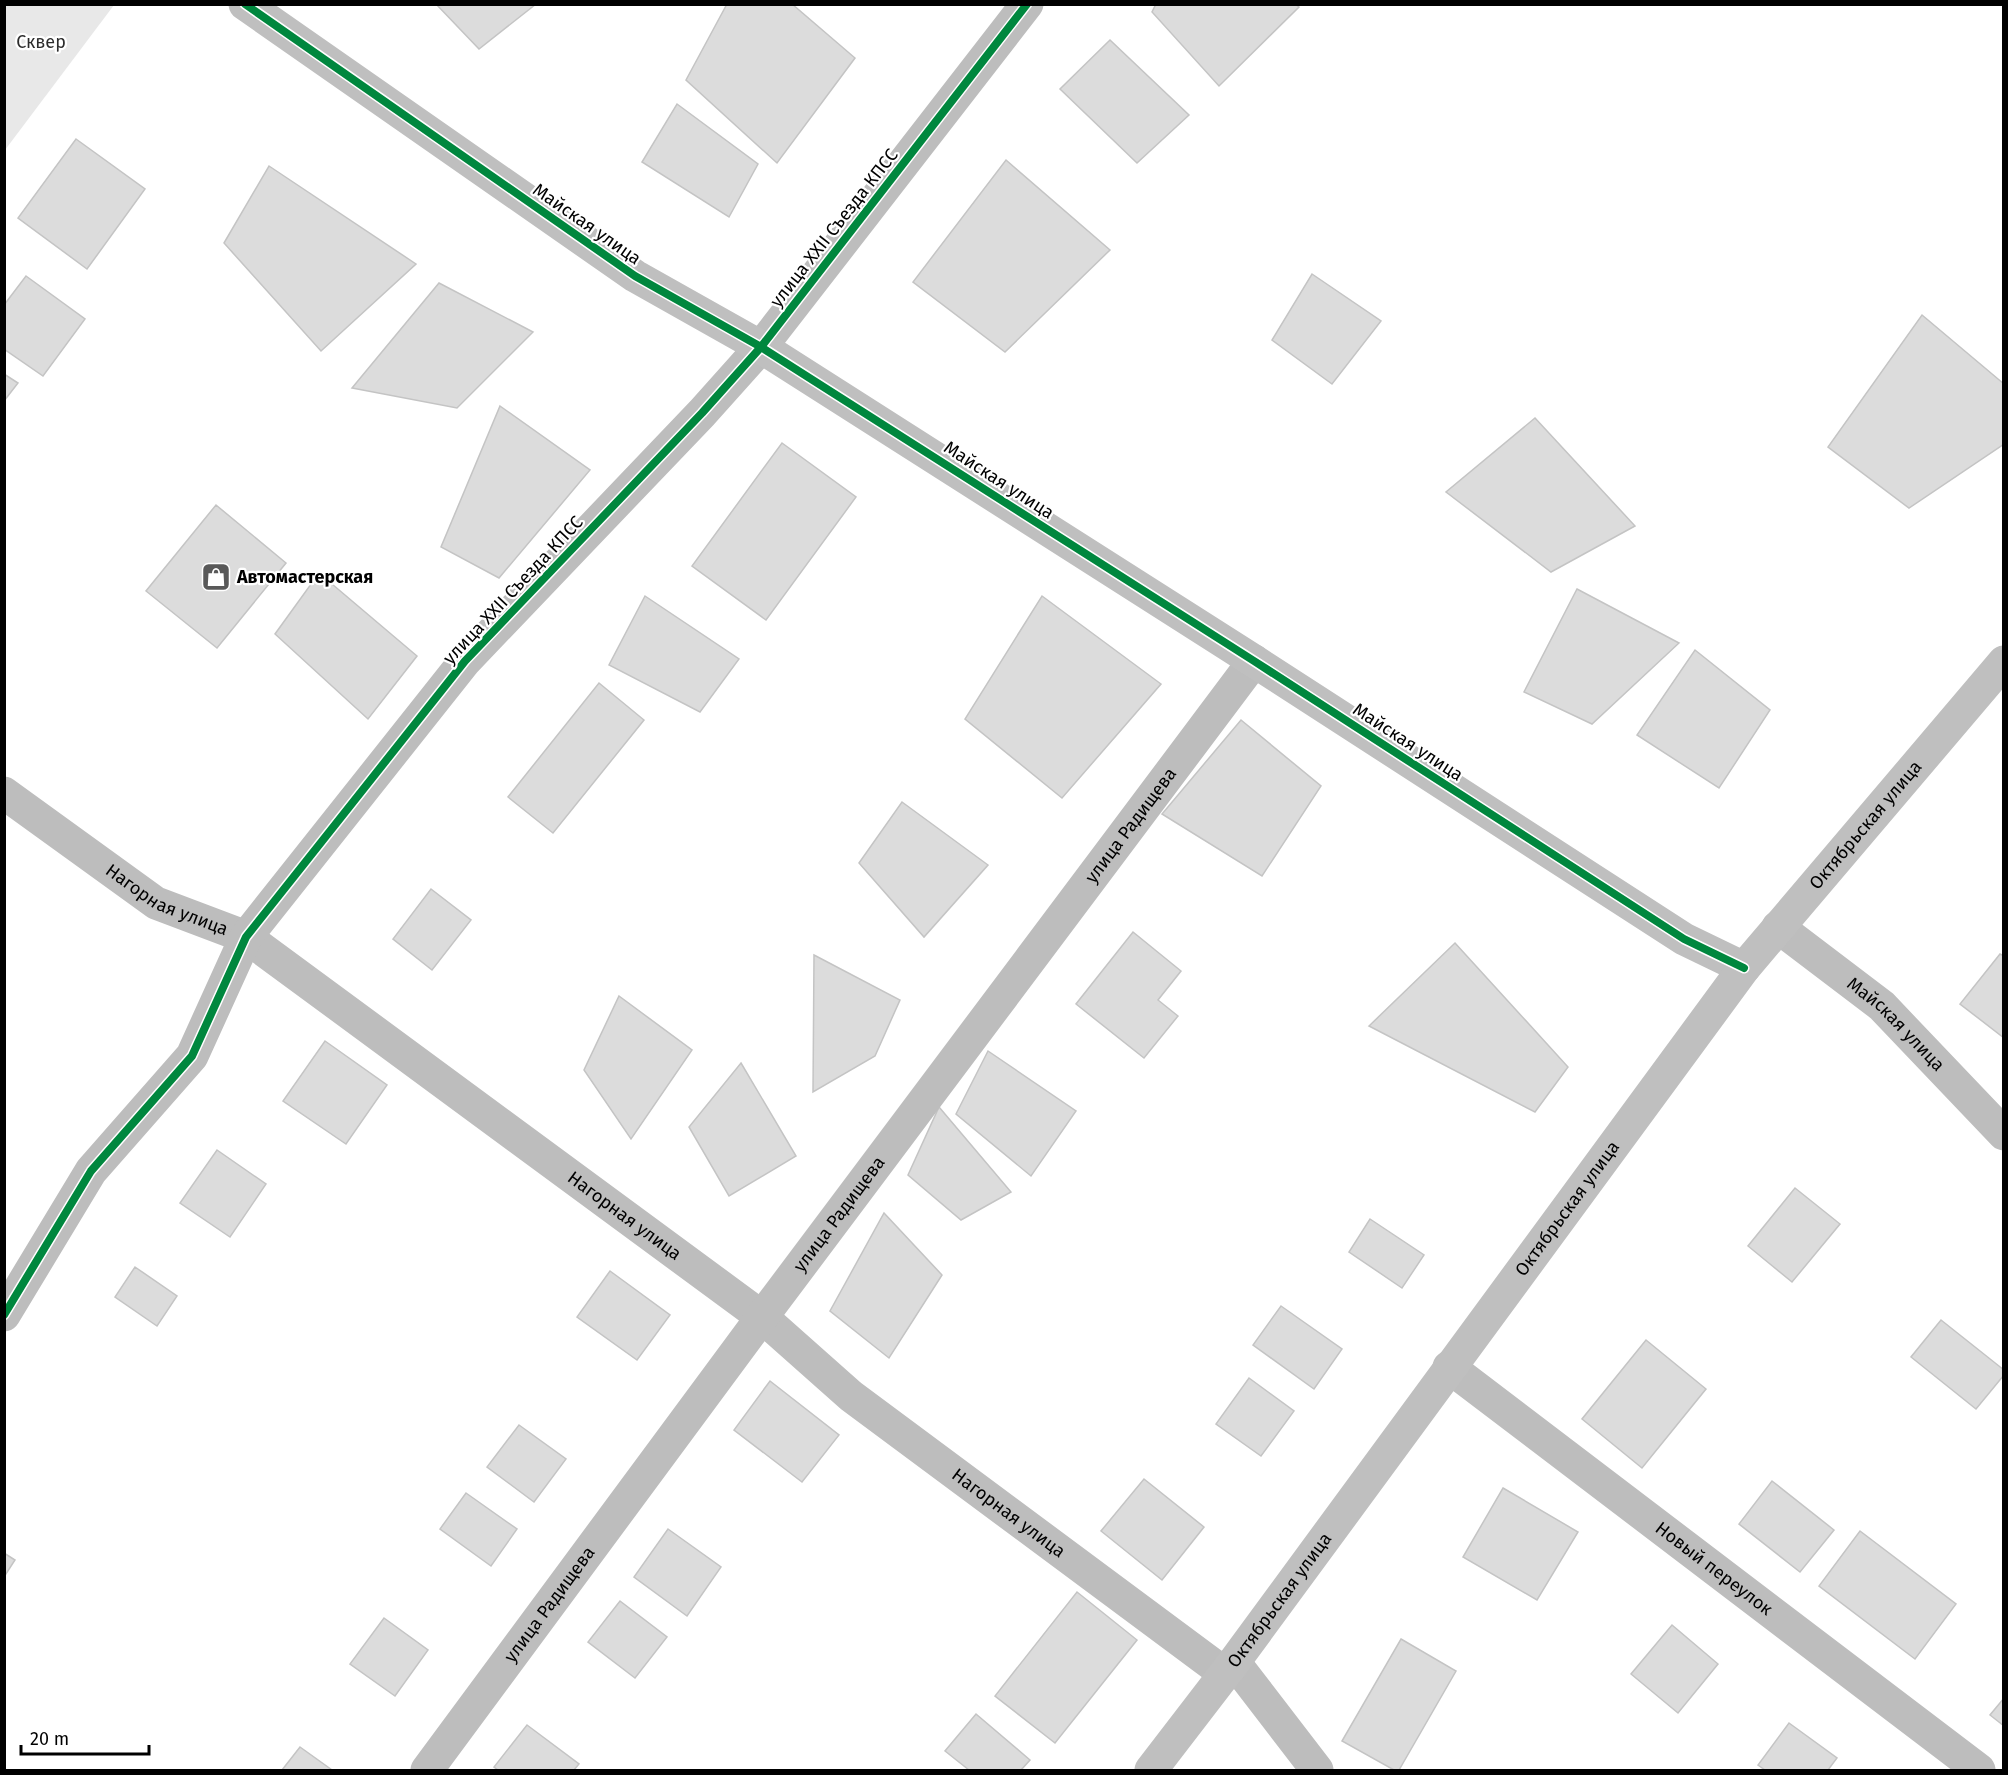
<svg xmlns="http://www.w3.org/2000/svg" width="2008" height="1775" viewBox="0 0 2008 1775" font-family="'Fira Sans',sans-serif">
	<rect width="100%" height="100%" fill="#fff"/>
	<!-- green -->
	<path fill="#e8e8e8" d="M 5,4 L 114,5 L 5,150 L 4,5 Z"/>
	<!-- building -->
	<g fill="#dcdcdc" stroke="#c4c4c4" stroke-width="1.5">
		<path d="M 436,4 L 536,4 L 479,49 Z"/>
		<path d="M 727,4 L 792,4 L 855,58 L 777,163 L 686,80 Z"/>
		<path d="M 1156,4 L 1295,4 L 1299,7 L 1219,86 L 1152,12 Z"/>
		<path d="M 1110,40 L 1189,115 L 1137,163 L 1060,89 Z"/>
		<path d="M 677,104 L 758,164 L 729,217 L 642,162 Z"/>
		<path d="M 76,139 L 145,189 L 87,269 L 18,218 Z"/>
		<path d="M 1006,160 L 1110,250 L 1005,352 L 913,282 Z"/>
		<path d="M 269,166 L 416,264 L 321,351 L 224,243 Z"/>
		<path d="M 1312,274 L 1381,321 L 1332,384 L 1272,340 Z"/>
		<path d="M 26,276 L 85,319 L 43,376 L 4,349 L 4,305 Z"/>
		<path d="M 439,283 L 533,332 L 457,408 L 352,388 Z"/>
		<path d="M 1922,315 L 2004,384 L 2004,444 L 1909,508 L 1828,447 Z"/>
		<path d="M 4,374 L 18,383 L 4,401 Z"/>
		<path d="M 500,406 L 590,470 L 499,578 L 441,547 Z"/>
		<path d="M 1535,418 L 1635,526 L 1551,572 L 1446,492 Z"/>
		<path d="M 782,443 L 856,497 L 766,620 L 692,566 Z"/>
		<path d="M 216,505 L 286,563 L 217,648 L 146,591 Z"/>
		<path d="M 319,573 L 417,656 L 368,719 L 275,634 Z"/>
		<path d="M 1577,589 L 1679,643 L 1592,724 L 1524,692 Z"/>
		<path d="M 645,596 L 739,659 L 700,712 L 609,665 Z"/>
		<path d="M 1042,596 L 1161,684 L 1062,798 L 965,719 Z"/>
		<path d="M 1695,650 L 1770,710 L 1719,788 L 1637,735 Z"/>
		<path d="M 599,683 L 644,720 L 553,833 L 508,797 Z"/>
		<path d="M 1241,720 L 1321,786 L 1262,876 L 1162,814 Z"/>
		<path d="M 902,802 L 988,865 L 924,937 L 859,863 Z"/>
		<path d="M 431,889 L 471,920 L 432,970 L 393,939 Z"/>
		<path d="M 1133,932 L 1181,971 L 1158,1000 L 1178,1016 L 1144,1058 L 1076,1004 Z"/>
		<path d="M 1455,943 L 1568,1067 L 1535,1112 L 1369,1026 Z"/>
		<path d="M 2000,954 L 2004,956 L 2004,1038 L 1960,1004 Z"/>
		<path d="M 814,955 L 900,1000 L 875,1056 L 813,1092 Z"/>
		<path d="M 619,996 L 692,1050 L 631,1139 L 584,1070 Z"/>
		<path d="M 325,1041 L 387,1085 L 346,1144 L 283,1101 Z"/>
		<path d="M 988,1051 L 1076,1111 L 1031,1176 L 956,1114 Z"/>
		<path d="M 741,1063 L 796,1156 L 729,1196 L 689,1127 Z"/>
		<path d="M 939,1107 L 1011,1192 L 961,1220 L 908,1175 Z"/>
		<path d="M 217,1150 L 266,1184 L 230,1237 L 180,1203 Z"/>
		<path d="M 1795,1188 L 1840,1224 L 1792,1282 L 1748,1246 Z"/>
		<path d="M 884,1213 L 942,1275 L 889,1358 L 830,1311 Z"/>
		<path d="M 1370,1219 L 1424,1255 L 1402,1288 L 1349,1252 Z"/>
		<path d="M 135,1267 L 177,1296 L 157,1326 L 115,1297 Z"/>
		<path d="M 610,1271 L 670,1315 L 637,1360 L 577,1317 Z"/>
		<path d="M 1281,1306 L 1342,1349 L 1314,1389 L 1253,1345 Z"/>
		<path d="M 1941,1320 L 2004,1370 L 2004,1375 L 1976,1409 L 1911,1357 Z"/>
		<path d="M 1646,1340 L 1706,1389 L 1642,1468 L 1582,1419 Z"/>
		<path d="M 1249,1378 L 1294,1411 L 1261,1456 L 1216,1424 Z"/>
		<path d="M 770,1381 L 839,1435 L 802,1482 L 734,1430 Z"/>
		<path d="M 519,1425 L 566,1459 L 534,1502 L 487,1467 Z"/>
		<path d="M 1144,1479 L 1204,1527 L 1162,1580 L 1101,1531 Z"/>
		<path d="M 1772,1481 L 1834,1530 L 1800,1572 L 1739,1524 Z"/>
		<path d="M 1503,1488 L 1578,1532 L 1537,1600 L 1463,1557 Z"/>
		<path d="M 466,1493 L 517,1529 L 491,1566 L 440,1529 Z"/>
		<path d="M 668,1529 L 721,1567 L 687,1616 L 634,1577 Z"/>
		<path d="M 1860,1531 L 1956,1604 L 1915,1659 L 1819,1586 Z"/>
		<path d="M 4,1553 L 15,1560 L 4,1577 Z"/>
		<path d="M 1077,1592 L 1137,1640 L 1055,1743 L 995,1696 Z"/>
		<path d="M 620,1601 L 667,1637 L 635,1678 L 588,1642 Z"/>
		<path d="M 384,1618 L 428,1650 L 395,1696 L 350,1664 Z"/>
		<path d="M 1672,1625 L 1718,1664 L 1678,1713 L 1631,1674 Z"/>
		<path d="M 1401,1639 L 1456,1671 L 1399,1770 L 1394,1770 L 1342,1741 Z"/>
		<path d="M 2004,1698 L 2004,1726 L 1990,1715 Z"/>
		<path d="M 976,1714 L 1030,1760 L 1021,1770 L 969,1770 L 945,1751 Z"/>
		<path d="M 1789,1723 L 1837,1758 L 1828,1770 L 1765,1770 L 1758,1765 Z"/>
		<path d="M 527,1725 L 579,1764 L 574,1770 L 498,1770 L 494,1767 Z"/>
		<path d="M 300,1747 L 332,1770 L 282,1770 Z"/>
	</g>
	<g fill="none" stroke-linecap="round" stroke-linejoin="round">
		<!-- street -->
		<g stroke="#bdbdbd" stroke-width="33">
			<path id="s1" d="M 4,793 L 156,903 L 246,937 L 762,1317 L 851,1396 L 1224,1673"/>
			<path id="s2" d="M 1778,927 L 1882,1006 L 2004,1134"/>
			<path d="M 4,1315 L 91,1171 L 192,1056 L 246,937 L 465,661 L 702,413 L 761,347 L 1027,4"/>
			<path id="s3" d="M 1449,1367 L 1979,1770"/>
			<path d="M 1234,1662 L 1317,1770"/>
			<path id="s4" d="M 427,1770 L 762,1317 L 1254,661"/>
		</g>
		<!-- secondary -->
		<g stroke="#bfbfbf" stroke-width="33">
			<path d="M 245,4 L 635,276 L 761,347 L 1254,661 L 1684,939 L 1744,968"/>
			<path id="s5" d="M 1151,1770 L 1234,1662 L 1744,968 L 2004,662"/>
		</g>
		<!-- cycleway casing -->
		<g stroke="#fff" stroke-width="11">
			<g id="cycleway">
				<path d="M 245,4 L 635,276 L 761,347 L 1254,661 L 1684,939 L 1744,968"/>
				<path d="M 4,1315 L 91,1171 L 192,1056 L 246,937 L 465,661 L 702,413 L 761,347 L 1027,4"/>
			</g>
		</g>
		<!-- cycleway -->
		<use href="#cycleway" stroke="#00873e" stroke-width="8"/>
	</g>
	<!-- icons -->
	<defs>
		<g id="shop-square" transform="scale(1.5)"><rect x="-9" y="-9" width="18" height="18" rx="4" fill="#595959" stroke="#fff"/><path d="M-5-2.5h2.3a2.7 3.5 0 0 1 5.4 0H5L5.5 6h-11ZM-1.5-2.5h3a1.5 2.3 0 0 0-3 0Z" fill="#fff"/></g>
	</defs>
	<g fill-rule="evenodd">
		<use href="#shop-square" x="216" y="577"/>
	</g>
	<g text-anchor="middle" stroke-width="4.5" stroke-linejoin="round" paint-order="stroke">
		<!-- park labels -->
		<g font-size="18" fill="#2d2d2d" stroke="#fff">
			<text x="41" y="48">Сквер</text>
		</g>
		<!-- street labels -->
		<g font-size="18" fill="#000" stroke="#fff">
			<text transform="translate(587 224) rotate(35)" y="6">Майская улица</text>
			<text transform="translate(834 228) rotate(-52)" y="6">улица XXII Съезда КПСС</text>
			<text transform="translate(999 480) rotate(33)" y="6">Майская улица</text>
			<text transform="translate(513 590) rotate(-47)" y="6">улица XXII Съезда КПСС</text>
			<text transform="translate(1408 742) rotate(33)" y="6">Майская улица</text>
			<text dy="6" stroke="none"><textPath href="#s5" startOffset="1185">Октябрьская улица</textPath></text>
			<text dy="6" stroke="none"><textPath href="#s4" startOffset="1178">улица Радищева</textPath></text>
			<text dy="6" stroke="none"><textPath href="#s1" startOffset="196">Нагорная улица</textPath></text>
			<text dy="6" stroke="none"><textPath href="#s2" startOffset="153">Майская улица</textPath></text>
			<text dy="6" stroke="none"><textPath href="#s5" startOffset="699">Октябрьская улица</textPath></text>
			<text dy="6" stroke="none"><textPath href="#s4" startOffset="692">улица Радищева</textPath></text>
			<text dy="6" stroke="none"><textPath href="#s1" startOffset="754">Нагорная улица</textPath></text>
			<text dy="6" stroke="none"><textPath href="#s1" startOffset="1240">Нагорная улица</textPath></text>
			<text dy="6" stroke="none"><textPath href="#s3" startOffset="333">Новый переулок</textPath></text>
			<text dy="6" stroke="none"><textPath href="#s5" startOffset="213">Октябрьская улица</textPath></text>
			<text dy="6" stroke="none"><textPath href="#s4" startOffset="206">улица Радищева</textPath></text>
		</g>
		<!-- poi labels -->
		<g font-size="18" font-weight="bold" fill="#000" stroke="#fff" text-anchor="start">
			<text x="237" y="583">Автомастерская</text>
		</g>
	</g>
	<!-- border -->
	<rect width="2008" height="1775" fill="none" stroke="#000000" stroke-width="12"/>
	<!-- scale -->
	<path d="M21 1745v9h128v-9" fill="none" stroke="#000000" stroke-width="3"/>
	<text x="30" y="1745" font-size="18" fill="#000000" stroke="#ffffff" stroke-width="4.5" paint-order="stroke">20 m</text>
</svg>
